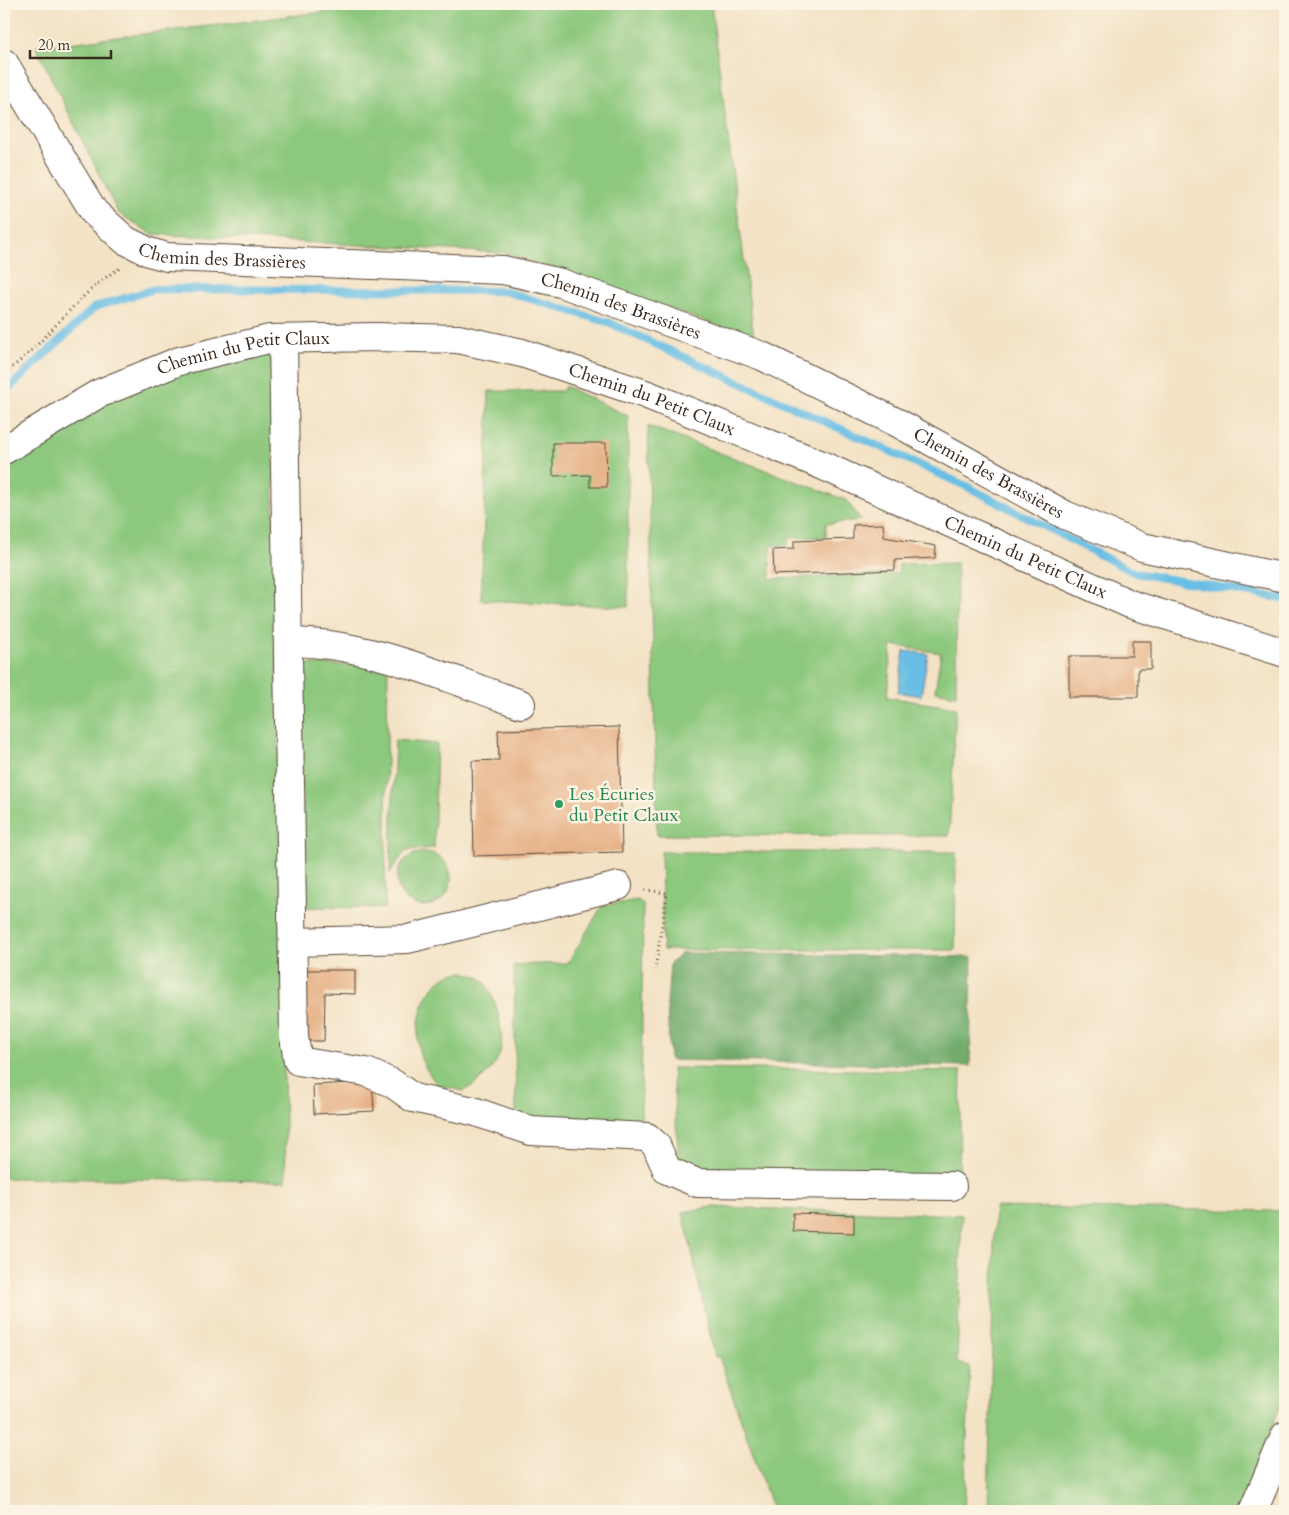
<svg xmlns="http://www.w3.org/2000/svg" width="1289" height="1515" viewBox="0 0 1289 1515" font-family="Cardo,serif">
	<rect width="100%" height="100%" fill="#fcf5e5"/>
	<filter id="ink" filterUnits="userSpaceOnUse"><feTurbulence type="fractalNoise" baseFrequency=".02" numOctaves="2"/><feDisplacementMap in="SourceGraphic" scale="10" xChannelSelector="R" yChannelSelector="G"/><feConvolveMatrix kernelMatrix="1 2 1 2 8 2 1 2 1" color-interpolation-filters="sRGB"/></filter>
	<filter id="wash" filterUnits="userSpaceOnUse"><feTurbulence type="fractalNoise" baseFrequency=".0096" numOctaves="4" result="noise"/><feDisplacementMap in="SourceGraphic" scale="20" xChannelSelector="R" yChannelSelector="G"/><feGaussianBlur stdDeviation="1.12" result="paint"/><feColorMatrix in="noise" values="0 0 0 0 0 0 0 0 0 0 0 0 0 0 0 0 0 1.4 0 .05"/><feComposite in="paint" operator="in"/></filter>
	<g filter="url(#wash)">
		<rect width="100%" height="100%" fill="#f3e2c5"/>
		<!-- green -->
		<g fill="#8cc87d" stroke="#64794e">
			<path d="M 388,4 L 711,4 L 754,338 L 506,253 L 152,234 L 118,213 L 36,47 Z"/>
			<path d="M 271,344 L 286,1181 L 4,1178 L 4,462 L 101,400 Z"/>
			<path d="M 565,386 L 628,416 L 628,607 L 481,600 L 489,391 L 563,391 Z"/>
			<path d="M 648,426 L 846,500 L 861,520 L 826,524 L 826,537 L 789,538 L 788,545 L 771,546 L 770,579 L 898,573 L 899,564 L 957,563 L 956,695 L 935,691 L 941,653 L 892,645 L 887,697 L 956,708 L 949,836 L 657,835 Z"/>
			<path d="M 302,664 L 388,666 L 385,908 L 303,907 Z"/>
			<path d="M 395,740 L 437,744 L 434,848 L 406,850 L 390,873 Z"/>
			<path d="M 661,852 L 956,852 L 955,950 L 663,950 Z"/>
			<circle cx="424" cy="879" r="27"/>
			<path d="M 638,900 L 643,904 L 641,1126 L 523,1124 L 516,1112 L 514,965 L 568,963 L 602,906 Z"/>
			<path d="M 464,972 C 468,974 475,975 479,977 C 495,989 506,1034 500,1053 C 494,1070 479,1082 464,1091 L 437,1085 C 432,1077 426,1070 422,1061 C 410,1030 424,972 464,972 Z"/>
			<path d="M 672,1068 L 961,1071 L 959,1181 L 692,1173 L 679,1163 Z"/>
			<path d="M 712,1207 L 962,1215 L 957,1363 L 970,1366 L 964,1511 L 773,1511 L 719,1357 L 715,1357 L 683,1212 Z"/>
			<path d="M 995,1207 L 1285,1211 L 1285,1395 L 1237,1511 L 988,1511 Z"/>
		</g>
		<!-- forest -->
		<path fill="#71ac6c" stroke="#566b45" d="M 681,953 L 972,957 L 970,1066 L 670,1060 L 667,1005 L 670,964 Z"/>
		<!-- water -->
		<path fill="#67bee4" stroke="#517481" d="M 904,651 L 928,654 L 921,696 L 898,692 Z"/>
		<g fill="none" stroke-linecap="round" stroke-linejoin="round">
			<!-- stream -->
			<path stroke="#67bee4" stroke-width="8" d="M 4,393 L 95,307 L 155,289 L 504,291 L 607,322 L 968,487 L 1135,573 L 1285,599"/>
		</g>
		<g id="blocks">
			<!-- building -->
			<g fill="#e5ae82">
				<path d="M 553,443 L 606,443 L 607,487 L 590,487 L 590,475 L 553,476 Z"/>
				<path d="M 883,524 L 884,537 L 936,546 L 935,558 L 895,560 L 895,570 L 774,575 L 773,550 L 794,549 L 794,541 L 853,539 L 853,525 Z"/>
				<path d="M 1132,641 L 1151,641 L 1151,669 L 1138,669 L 1138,697 L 1069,697 L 1069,656 L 1132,656 Z"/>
				<path d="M 619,727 L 622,852 L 474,856 L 472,761 L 499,760 L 498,730 Z"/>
				<path d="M 299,970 L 355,970 L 355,994 L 325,993 L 324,1041 L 299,1041 Z"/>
				<path d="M 372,1082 L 374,1111 L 314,1114 L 313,1085 Z"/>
				<path d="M 793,1213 L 854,1215 L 854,1233 L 793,1231 Z"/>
			</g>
		</g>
	</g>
	<g filter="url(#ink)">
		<use href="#blocks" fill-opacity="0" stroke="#574637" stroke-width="1"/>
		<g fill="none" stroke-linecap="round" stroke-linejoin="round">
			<!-- minor casing -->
			<g stroke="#574637" stroke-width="30">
				<g id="minor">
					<path id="s1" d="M 4,63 L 94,212 L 125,240 L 149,252 L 167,257 L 503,270 L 561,283 L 762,356 L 898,423 L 1065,515 L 1142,547 L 1285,578"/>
					<path d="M 283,339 L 294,1037 L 298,1061 L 366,1072 L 392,1083 L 413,1098 L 473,1111 L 531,1131 L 647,1137 L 656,1145 L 667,1170 L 697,1183 L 952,1186"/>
					<path id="s2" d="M 4,450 L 98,394 L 179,361 L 269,339 L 376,337 L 458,339 L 522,353 L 645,394 L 817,463 L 1130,604 L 1285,653"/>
					<path d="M 288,642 C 368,642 446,678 521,704"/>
					<path d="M 293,942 L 408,939 L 618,886"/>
					<path d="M 1253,1511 L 1285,1436"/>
				</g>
			</g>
			<!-- path -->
			<g stroke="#574637" stroke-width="3" stroke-dasharray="1 4" stroke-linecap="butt">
				<path d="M 4,373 C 47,344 74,295 120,268"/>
				<path d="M 645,890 L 667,893 L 655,970"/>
			</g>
			<!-- minor -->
			<use href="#minor" stroke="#fff" stroke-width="28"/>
		</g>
	</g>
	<!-- markers -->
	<circle fill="#2e9e5b" stroke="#fcf5e5" stroke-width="2" cx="559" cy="804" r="5"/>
	<g text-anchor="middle" stroke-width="5" stroke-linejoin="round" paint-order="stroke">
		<!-- street labels -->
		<g font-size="18" fill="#3b2a1e" stroke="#fcf5e5">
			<text dy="6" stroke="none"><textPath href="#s1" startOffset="316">Chemin des Brassières</textPath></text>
			<text dy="6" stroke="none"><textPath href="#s1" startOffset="721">Chemin des Brassières</textPath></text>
			<text dy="6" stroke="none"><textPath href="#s2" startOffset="262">Chemin du Petit Claux</textPath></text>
			<text dy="6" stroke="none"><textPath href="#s2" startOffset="682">Chemin du Petit Claux</textPath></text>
			<text dy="6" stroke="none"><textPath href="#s1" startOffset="1126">Chemin des Brassières</textPath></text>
			<text dy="6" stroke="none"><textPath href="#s2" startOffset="1088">Chemin du Petit Claux</textPath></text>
		</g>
		<!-- leisure labels -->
		<g font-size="18" fill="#27864d" stroke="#fcf5e5" text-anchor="start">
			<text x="569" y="800">Les Écuries<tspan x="569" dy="21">du Petit Claux</tspan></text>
		</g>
	</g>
	<!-- margin -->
	<rect width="1289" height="1515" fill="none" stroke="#fcf5e5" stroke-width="20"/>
	<!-- scale -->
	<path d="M30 50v8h81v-8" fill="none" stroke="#3b2a1e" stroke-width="2.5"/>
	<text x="38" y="50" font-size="15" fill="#3b2a1e" stroke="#fcf5e5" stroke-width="4" paint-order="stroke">20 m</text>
</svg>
